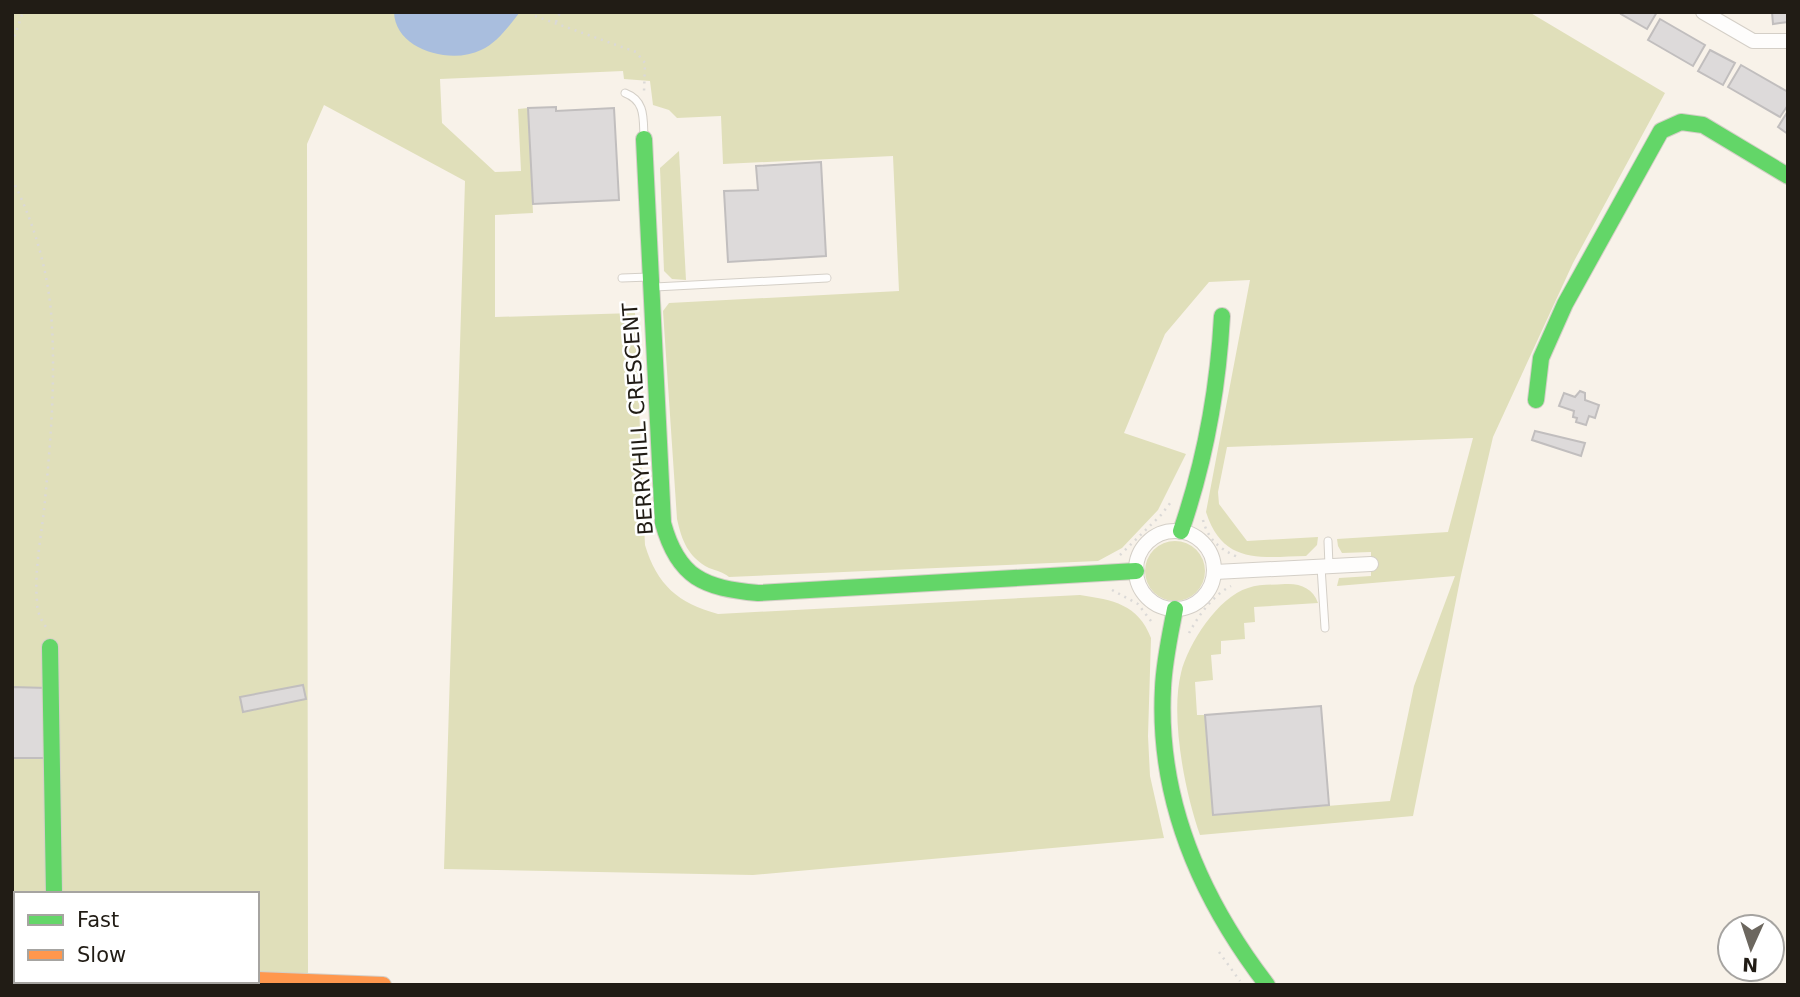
<svg xmlns="http://www.w3.org/2000/svg" width="1800" height="997" viewBox="0 0 1800 997" font-family="'DejaVu Sans',sans-serif">
	<rect width="100%" height="100%" fill="#f8f2e9"/>
	<!-- green -->
	<g fill="#e0dfba">
		<path d="M 12,12 L 1529,12 L 1665,93 L 1573,263 L 1493,437 L 1461,575 L 1413,816 L 1200,835 C 1185,793 1170,717 1181,673 C 1188,644 1218,597 1248,588 C 1259,584 1273,585 1285,584 C 1300,583 1313,588 1318,603 L 1254,607 L 1255,622 L 1244,623 L 1245,639 L 1221,641 L 1221,654 L 1211,655 L 1213,680 L 1195,682 L 1197,715 L 1205,715 L 1213,815 L 1390,801 L 1414,686 L 1455,576 L 1337,586 L 1339,578 L 1371,576 L 1371,552 L 1342,553 L 1338,546 L 1337,539 L 1448,532 L 1473,438 L 1227,447 L 1218,492 L 1219,504 L 1247,541 L 1318,537 L 1317,545 L 1306,556 C 1260,557 1223,565 1206,512 L 1250,280 L 1209,282 L 1165,334 L 1124,433 L 1186,454 L 1158,510 L 1122,548 L 1098,561 L 729,577 C 723,572 717,571 709,568 C 688,557 682,541 677,519 L 663,311 L 669,303 L 899,291 L 893,156 L 723,164 L 721,116 L 677,118 L 669,110 L 653,105 L 650,81 L 624,79 L 623,71 L 440,79 L 442,123 L 495,172 L 521,171 L 518,109 L 528,108 L 533,213 L 495,215 L 495,317 L 635,313 L 645,545 C 657,585 678,603 718,614 L 1080,595 C 1113,600 1138,604 1151,638 L 1148,736 L 1150,776 L 1164,838 L 753,875 L 444,869 L 465,181 L 324,105 L 307,144 L 308,985 L 178,981 L 257,981 L 257,894 L 16,894 L 16,981 L 77,981 L 76,985 L 12,985 Z"/>
		<path d="M 679,151 L 686,280 L 672,279 L 664,271 L 660,168 Z"/>
		<circle cx="1175" cy="571" r="30"/>
	</g>
	<!-- water -->
	<path fill="#a9bede" d="M 394,12 L 520,12 C 509,26 497,43 481,50 C 451,65 395,50 394,12 Z"/>
	<!-- building -->
	<g fill="#dddada" stroke="#c1bebe" stroke-width="2">
		<path d="M 1622,12 L 1657,12 L 1647,29 L 1621,14 Z"/>
		<path d="M 1772,12 L 1788,12 L 1788,22 L 1773,24 Z"/>
		<path d="M 1660,19 L 1705,45 L 1693,66 L 1648,40 Z"/>
		<path d="M 1710,50 L 1735,63 L 1723,85 L 1698,71 Z"/>
		<path d="M 1741,65 L 1788,92 L 1788,105 L 1780,117 L 1728,87 Z"/>
		<path d="M 556,107 L 556,111 L 614,108 L 619,200 L 533,204 L 528,108 Z"/>
		<path d="M 1788,111 L 1788,134 L 1778,127 Z"/>
		<path d="M 821,162 L 826,256 L 728,262 L 724,191 L 758,190 L 756,166 Z"/>
		<path d="M 1580,391 L 1585,393 L 1585,400 L 1599,405 L 1595,418 L 1589,416 L 1586,425 L 1576,422 L 1577,418 L 1573,417 L 1574,411 L 1559,406 L 1564,393 L 1575,397 Z"/>
		<path d="M 1535,431 L 1585,443 L 1581,456 L 1532,440 Z"/>
		<path d="M 303,685 L 306,699 L 243,712 L 240,697 Z"/>
		<path d="M 12,687 L 47,688 L 46,758 L 12,758 Z"/>
		<path d="M 1321,706 L 1329,805 L 1213,815 L 1205,715 Z"/>
	</g>
	<g fill="none" stroke-linecap="round" stroke-linejoin="round">
		<!-- lane casing -->
		<g stroke="#d4cfc7" stroke-width="9">
			<g id="lane">
				<path d="M 625,93 C 646,101 643,119 644,138"/>
				<path d="M 622,278 L 649,277"/>
				<path d="M 655,287 L 827,278"/>
				<path d="M 1328,541 L 1329,566"/>
				<path d="M 1321,567 L 1325,628"/>
			</g>
		</g>
		<!-- street casing -->
		<g stroke="#d4cfc7" stroke-width="16">
			<g id="street">
				<path d="M 1703,12 L 1753,41 L 1788,41"/>
				<circle cx="1175" cy="570" r="39"/>
				<path d="M 1215,572 L 1371,564"/>
			</g>
		</g>
		<!-- fast casing -->
		<g stroke="#d4cfc7" stroke-width="18">
			<g id="fast">
				<path d="M 644,139 L 663,523 C 678,578 704,588 758,593 L 1136,571"/>
				<path d="M 1536,400 L 1541,358 L 1565,304 L 1661,131 L 1681,122 L 1703,125 L 1788,176"/>
				<path d="M 1181,531 C 1205,461 1218,390 1222,316"/>
				<path d="M 1175,609 C 1170,635 1164,662 1163,688 C 1157,799 1201,899 1267,985"/>
				<path d="M 50,647 L 54,894"/>
			</g>
		</g>
		<!-- slow casing -->
		<g stroke="#d4cfc7" stroke-width="18">
			<path id="slow" d="M 257,980 L 383,985"/>
		</g>
		<!-- path -->
		<g stroke="#dbd9d7" stroke-width="2.5" stroke-dasharray="2 5" stroke-linecap="butt">
			<path d="M 535,16 L 636,52 L 645,63 L 644,92"/>
			<path d="M 556,22 L 560,12"/>
			<path d="M 12,43 L 23,12"/>
			<path d="M 12,179 C 33,220 47,267 51,312 C 56,374 51,439 45,500 C 42,534 34,568 37,602 C 37,613 42,622 49,631"/>
			<path d="M 1203,520 C 1208,539 1219,549 1238,557"/>
			<path d="M 1120,555 L 1161,515 L 1171,502"/>
			<path d="M 1112,590 L 1138,604 L 1154,625"/>
			<path d="M 1189,633 C 1199,615 1212,596 1231,586"/>
			<path d="M 1219,952 L 1240,981"/>
			<path d="M 57,985 L 58,981"/>
		</g>
		<!-- lane -->
		<use href="#lane" stroke="#fefdfc" stroke-width="7"/>
		<!-- street -->
		<use href="#street" stroke="#fefdfc" stroke-width="14"/>
		<!-- fast -->
		<use href="#fast" stroke="#63d668" stroke-width="16"/>
		<!-- slow -->
		<use href="#slow" stroke="#ff974d" stroke-width="16"/>
	</g>
	<g text-anchor="middle" stroke-width="5" stroke-linejoin="round" paint-order="stroke">
		<!-- street labels -->
		<g font-size="21" fill="#211c15" stroke="#fff">
			<text transform="translate(638 419) rotate(-94)" y="7">BERRYHILL CRESCENT</text>
		</g>
	</g>
	<!-- border -->
	<rect width="1800" height="997" fill="none" stroke="#211c15" stroke-width="28"/>
	<!-- legend -->
	<rect x="14" y="892" width="245" height="91" fill="#ffffff" stroke="#a6a4a1" stroke-width="2"/>
	<rect x="28" y="915" width="35" height="10" fill="#63d668" stroke="#a6a4a1" stroke-width="2"/>
	<text x="77" y="927" font-size="21" fill="#211c15">Fast</text>
	<rect x="28" y="950" width="35" height="10" fill="#ff974d" stroke="#a6a4a1" stroke-width="2"/>
	<text x="77" y="962" font-size="21" fill="#211c15">Slow</text>
	<!-- north arrow -->
	<g transform="translate(1751 948) rotate(183)"><circle r="33" fill="#ffffff" stroke="#a6a4a1" stroke-width="2"/>
	<path d="M0-5L12 26L0 18L-12 26Z" fill="#6c675f"/>
	<text y="-10" font-size="19" font-weight="bold" text-anchor="middle" fill="#211c15">N</text>
	</g>
</svg>
